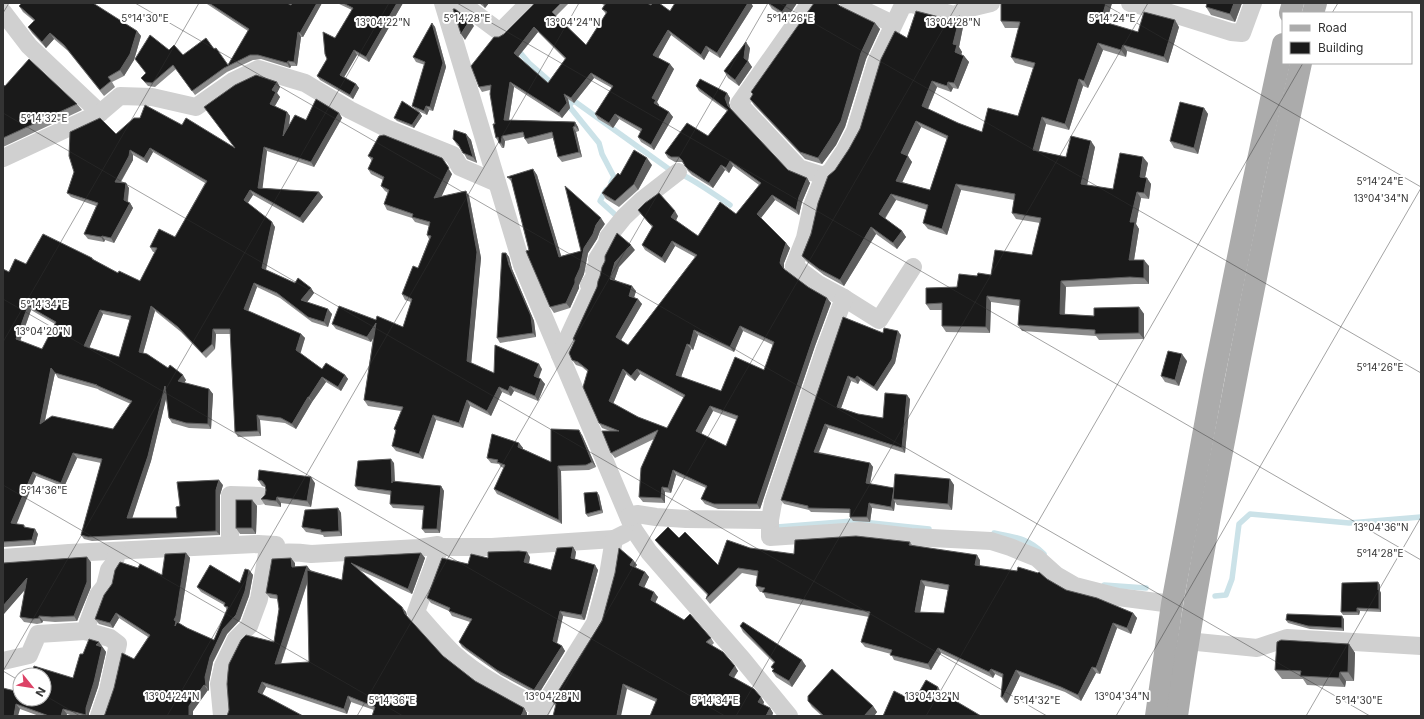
<svg xmlns="http://www.w3.org/2000/svg" width="1424" height="719" viewBox="0 0 1424 719" font-family="Inter,sans-serif">
	<rect width="100%" height="100%" fill="#fff"/>
	<g fill="none" stroke-linecap="round" stroke-linejoin="round">
		<!-- stream -->
		<g stroke="#cbe2e8" stroke-width="5.5">
			<path d="M 517,49 L 529,63 L 554,85"/>
			<path d="M 570,98 L 673,172 C 684,172 718,197 730,205"/>
			<path d="M 573,101 L 569,106 L 599,143 L 602,154 L 614,177 L 611,183"/>
			<path d="M 606,190 L 600,201 L 620,219"/>
			<path d="M 777,527 L 853,521 L 929,529"/>
			<path d="M 994,533 C 1015,537 1028,538 1044,554"/>
			<path d="M 1104,585 L 1146,588"/>
			<path d="M 1215,596 L 1226,595 L 1232,579 L 1239,524 L 1250,514 L 1349,523 L 1421,517"/>
		</g>
		<!-- minor -->
		<g stroke="#d0d0d0" stroke-width="18">
			<path d="M 443,3 L 522,265 L 634,530 L 649,552 L 743,660 L 789,716"/>
			<path d="M 461,3 L 500,32 L 529,3"/>
			<path d="M 810,3 L 739,104 L 799,168 L 824,176"/>
			<path d="M 849,3 L 893,24"/>
			<path d="M 1130,3 L 1167,12 L 1231,32 L 1242,33 L 1253,3"/>
			<path d="M 3,12 L 29,46 L 100,113"/>
			<path d="M 3,158 L 100,113 L 120,96 L 152,97 L 196,107 L 233,81 L 258,69 L 305,83 L 350,110 L 386,128 L 453,155 L 460,167 L 497,183"/>
			<path d="M 913,267 L 879,320 L 844,298 L 818,284 L 794,266 L 805,238 L 812,206 L 824,176 L 831,171 L 845,150 L 855,131 L 876,62 L 903,5 L 912,4 L 954,15 L 970,8 L 991,3"/>
			<path d="M 560,355 L 591,288 L 589,285 L 595,276 L 594,270 L 598,264 L 597,259 L 607,243 L 608,237 L 624,217 L 642,200 L 678,172"/>
			<path d="M 629,517 L 637,514 L 656,517 L 686,519 L 770,520 L 770,537 L 860,531 L 911,537 L 991,541 L 1010,547 L 1037,558 L 1056,575 L 1075,586 L 1118,597 L 1172,604"/>
			<path d="M 770,520 L 773,503 L 825,349 L 844,298"/>
			<path d="M 230,545 L 230,495 L 260,496"/>
			<path d="M 440,547 L 416,612 C 428,626 440,640 453,653 C 479,677 511,693 542,709"/>
			<path d="M 3,558 L 69,553 L 258,544 L 276,545 L 276,551"/>
			<path d="M 85,631 L 110,638 L 118,644 L 108,690 L 99,716"/>
			<path d="M 1187,641 L 1257,648 L 1287,638 L 1421,646"/>
			<path d="M 3,661 L 29,655 L 38,634 L 85,631 L 98,595 L 105,586 L 109,570 L 115,562 L 117,551"/>
			<path d="M 222,716 L 219,684 L 223,666 L 236,639 L 249,626 L 259,599 L 267,554 C 282,552 295,552 311,554 L 419,548 L 438,545 L 440,547 L 492,547 L 614,539"/>
			<path d="M 537,716 L 595,623 L 608,575 L 614,539 L 624,534"/>
		</g>
		<!-- primary -->
		<g stroke="#ababab" stroke-width="22">
			<path d="M 1290,13 L 1293,3"/>
			<path d="M 1313,13 L 1316,3"/>
			<path d="M 1156,716 L 1172,604 L 1214,376 L 1252,188 L 1283,44"/>
			<path d="M 1177,716 C 1189,631 1204,547 1220,462 C 1245,329 1272,196 1301,63"/>
		</g>
	</g>
	<!-- wall -->
	<g fill="#8c8c8c" fill-rule="evenodd">
		<path d="M 206,3 L 283,3 L 291,5 L 292,3 L 322,3 L 303,37 L 301,37 L 297,66 L 291,66 L 290,68 L 261,59 L 253,60 L 227,72 L 195,95 L 176,69 L 155,87 L 148,86 L 141,78 L 146,73 L 135,59 L 169,50 L 183,55 L 214,49 L 228,65 L 248,31 L 207,4 Z"/>
		<path d="M 337,3 L 403,3 L 369,62 L 357,55 L 344,77 L 356,84 L 359,88 L 353,99 L 320,80 L 317,76 L 327,59 L 335,38 L 352,10 Z"/>
		<path d="M 479,3 L 489,3 L 485,8 Z"/>
		<path d="M 534,3 L 569,3 L 556,16 L 586,45 L 606,14 L 602,9 L 604,5 L 600,3 L 647,3 L 651,5 L 670,11 L 753,6 L 720,58 L 709,51 L 704,60 L 671,35 L 658,57 L 674,69 L 657,102 L 659,105 L 659,106 L 669,112 L 673,117 L 654,150 L 641,142 L 638,137 L 641,132 L 619,119 L 613,128 L 598,119 L 595,114 L 612,88 L 594,78 L 574,103 L 568,99 L 570,108 L 562,118 L 514,87 L 509,120 L 575,122 L 578,127 L 579,131 L 576,132 L 582,157 L 562,162 L 558,157 L 553,138 L 528,144 L 525,139 L 524,137 L 505,141 L 504,148 L 502,148 L 496,138 L 495,124 L 490,90 L 482,92 L 479,87 L 499,37 L 504,34 L 533,5 ZM 538,32 L 565,59 L 548,83 L 518,57 Z"/>
		<path d="M 768,3 L 797,3 L 787,18 L 772,9 Z"/>
		<path d="M 814,3 L 839,3 L 839,5 L 880,29 L 866,59 L 845,127 L 836,145 L 822,164 L 805,159 L 754,105 L 750,99 L 753,94 L 751,92 Z"/>
		<path d="M 1112,3 L 1106,23 L 1138,32 L 1179,27 L 1168,63 L 1127,51 L 1126,57 L 1103,50 L 1088,88 L 1083,86 L 1069,130 L 1046,124 L 1039,151 L 1066,157 L 1095,147 L 1087,185 L 1113,189 L 1148,163 L 1145,177 L 1151,184 L 1149,199 L 1141,198 L 1136,224 L 1139,229 L 1134,260 L 1149,266 L 1149,284 L 1135,284 L 1066,287 L 1065,314 L 1094,316 L 1139,307 L 1144,314 L 1144,339 L 1099,340 L 1096,336 L 1022,331 L 1018,325 L 1019,306 L 991,302 L 990,333 L 946,332 L 942,326 L 942,310 L 930,310 L 926,304 L 957,287 L 977,276 L 991,275 L 1032,255 L 1040,223 L 1016,219 L 1012,213 L 1014,200 L 961,190 L 947,235 L 928,229 L 923,223 L 927,210 L 896,200 L 885,219 L 902,231 L 906,237 L 897,249 L 876,234 L 844,286 L 824,275 L 807,262 L 802,256 L 835,170 L 849,149 L 907,38 L 947,19 L 964,22 L 959,47 L 962,52 L 961,54 L 964,56 L 969,62 L 958,89 L 953,88 L 951,92 L 937,87 L 928,109 L 958,123 L 982,132 L 1018,116 L 1033,68 L 1015,63 L 1011,57 L 1019,28 L 1005,28 L 1001,21 ZM 921,127 L 947,139 L 930,190 L 902,182 L 912,162 L 907,156 Z"/>
		<path d="M 1242,3 L 1235,22 L 1211,15 L 1206,7 Z"/>
		<path d="M 19,6 L 137,31 L 141,36 L 134,60 L 124,76 L 112,82 L 115,87 L 104,96 L 68,51 L 54,39 L 46,48 L 32,33 L 28,27 L 34,21 L 23,12 Z"/>
		<path d="M 432,23 L 435,27 L 446,67 L 433,111 L 429,110 L 427,115 L 418,111 L 420,113 L 422,116 L 414,128 L 397,121 L 394,118 L 415,109 L 412,106 L 425,65 L 416,62 L 413,57 Z"/>
		<path d="M 750,48 L 748,61 L 752,67 L 739,86 L 728,78 L 724,71 Z"/>
		<path d="M 277,82 L 280,87 L 277,93 L 280,97 L 275,106 L 287,112 L 290,116 L 289,126 L 306,120 L 339,113 L 342,118 L 314,167 L 267,151 L 262,188 L 319,192 L 323,197 L 303,223 L 253,195 L 248,203 L 275,227 L 266,270 L 295,283 L 311,288 L 314,293 L 307,302 L 332,314 L 328,327 L 312,322 L 280,298 L 257,287 L 248,311 L 301,334 L 305,338 L 300,353 L 322,369 L 345,375 L 348,379 L 341,391 L 326,382 L 312,402 L 296,429 L 285,423 L 260,420 L 261,436 L 238,437 L 235,432 L 231,334 L 216,334 L 215,349 L 206,358 L 181,332 L 155,311 L 143,353 L 186,380 L 184,383 L 209,389 L 213,394 L 211,429 L 189,428 L 172,423 L 169,418 L 166,398 L 151,461 L 132,518 L 177,518 L 180,506 L 223,485 L 220,495 L 220,535 L 92,541 L 84,539 L 81,535 L 101,463 L 77,458 L 64,487 L 36,476 L 16,524 L 26,527 L 38,534 L 35,545 L 3,547 L 3,269 L 9,272 L 26,264 L 92,258 L 94,260 L 118,273 L 140,281 L 155,252 L 153,252 L 150,247 L 175,237 L 205,183 L 153,152 L 147,163 L 133,155 L 133,160 L 121,182 L 129,188 L 128,202 L 130,203 L 133,208 L 114,243 L 105,240 L 104,242 L 88,239 L 84,234 L 96,206 L 71,197 L 67,193 L 116,134 L 182,125 L 234,148 ZM 31,310 L 55,324 L 42,349 L 20,341 ZM 103,314 L 130,320 L 119,357 L 89,348 ZM 55,373 L 58,378 L 98,389 L 99,390 L 131,404 L 113,429 L 45,421 Z"/>
		<path d="M 3,85 L 77,104 L 82,110 L 3,147 Z"/>
		<path d="M 696,86 L 727,93 L 730,98 L 729,103 L 731,109 L 788,170 L 807,178 L 810,183 L 802,202 L 799,215 L 775,200 L 761,218 L 790,248 L 784,263 L 784,268 L 785,270 L 808,287 L 831,303 L 815,346 L 760,509 L 718,509 L 705,504 L 701,499 L 706,488 L 676,475 L 671,493 L 665,492 L 665,503 L 643,502 L 639,497 L 654,439 L 615,458 L 611,453 L 610,431 L 602,428 L 599,423 L 588,372 L 582,367 L 576,365 L 572,360 L 574,341 L 573,339 L 597,287 L 635,250 L 619,267 L 614,281 L 636,291 L 634,297 L 642,304 L 621,340 L 628,345 L 695,257 L 675,246 L 665,263 L 645,250 L 642,245 L 652,227 L 638,210 L 678,216 L 676,221 L 698,236 L 736,214 L 759,185 L 733,166 L 729,173 L 725,170 L 713,188 L 692,175 L 688,171 L 684,164 L 682,162 L 675,162 L 668,158 L 665,153 L 708,136 L 727,111 L 699,91 ZM 743,331 L 773,345 L 764,370 L 721,391 L 681,377 L 691,349 L 693,350 L 698,335 L 734,352 ZM 626,374 L 635,381 L 640,374 L 684,398 L 667,428 L 638,417 L 613,404 ZM 713,411 L 737,420 L 726,446 L 701,434 Z"/>
		<path d="M 1204,108 L 1208,114 L 1198,154 L 1174,148 L 1170,141 Z"/>
		<path d="M 466,134 L 471,140 L 477,163 L 467,159 L 461,148 L 457,145 L 453,139 Z"/>
		<path d="M 368,156 L 452,174 L 441,197 L 469,196 L 481,258 L 471,363 L 494,373 L 542,369 L 539,378 L 545,384 L 538,401 L 514,391 L 511,396 L 502,392 L 491,416 L 470,406 L 463,428 L 436,420 L 423,459 L 396,451 L 392,446 L 396,432 L 394,429 L 401,411 L 368,406 L 364,400 L 373,338 L 371,342 L 336,329 L 332,324 L 376,320 L 403,327 L 411,302 L 405,300 L 402,294 L 418,268 L 429,239 L 427,235 L 429,226 L 415,222 L 412,218 L 387,210 L 384,204 L 388,193 L 385,191 L 381,186 L 383,180 L 371,174 L 368,169 L 372,161 Z"/>
		<path d="M 652,165 L 638,190 L 619,207 L 606,199 L 602,193 L 620,175 Z"/>
		<path d="M 533,169 L 537,175 L 561,256 L 581,251 L 605,224 L 600,231 L 597,239 L 588,253 L 584,274 L 579,285 L 579,288 L 570,308 L 554,313 L 550,307 L 529,250 L 512,182 L 507,177 Z"/>
		<path d="M 506,253 L 509,257 L 512,269 L 534,321 L 536,337 L 500,343 L 497,338 Z"/>
		<path d="M 843,317 L 883,333 L 901,335 L 895,363 L 877,391 L 860,380 L 858,384 L 851,381 L 841,408 L 858,414 L 883,418 L 910,399 L 905,453 L 828,428 L 819,452 L 870,463 L 873,467 L 870,484 L 894,488 L 950,479 L 954,485 L 952,510 L 897,505 L 895,502 L 894,511 L 872,508 L 870,522 L 853,521 L 850,517 L 850,513 L 811,512 L 809,510 L 784,504 L 781,500 Z"/>
		<path d="M 1187,361 L 1179,386 L 1165,382 L 1161,376 Z"/>
		<path d="M 582,435 L 596,467 L 589,470 L 561,471 L 562,524 L 497,494 L 494,489 L 504,468 L 501,467 L 499,464 L 491,463 L 487,458 L 519,443 L 523,448 L 523,449 L 551,462 Z"/>
		<path d="M 394,463 L 395,482 L 441,486 L 444,491 L 440,533 L 425,533 L 422,529 L 423,510 L 393,508 L 390,504 L 391,495 L 358,490 L 355,486 Z"/>
		<path d="M 258,480 L 315,483 L 311,507 L 281,503 L 281,507 L 265,505 L 261,499 L 265,495 L 266,490 L 265,487 L 262,486 Z"/>
		<path d="M 599,495 L 603,513 L 588,517 L 586,514 Z"/>
		<path d="M 252,500 L 257,506 L 256,534 L 240,534 L 236,528 Z"/>
		<path d="M 338,508 L 341,513 L 342,536 L 324,537 L 323,535 L 306,532 L 302,527 Z"/>
		<path d="M 679,538 L 718,565 L 750,548 L 794,554 L 910,542 L 912,545 L 980,560 L 980,566 L 1047,579 L 1066,590 L 1133,613 L 1137,618 L 1131,634 L 1117,628 L 1100,674 L 1096,673 L 1081,701 L 1065,692 L 1020,676 L 1007,703 L 1005,702 L 1001,697 L 1003,678 L 995,674 L 993,678 L 941,653 L 931,670 L 894,660 L 891,654 L 865,647 L 861,642 L 869,617 L 766,598 L 763,592 L 760,592 L 756,586 L 757,576 L 742,573 L 710,604 L 706,599 L 707,595 L 659,545 L 655,540 ZM 925,586 L 948,590 L 944,613 L 920,613 Z"/>
		<path d="M 573,547 L 576,552 L 575,559 L 598,570 L 585,619 L 584,620 L 563,616 L 557,644 L 562,646 L 565,651 L 538,695 L 501,675 L 470,653 L 462,647 L 459,642 L 470,622 L 452,616 L 449,611 L 431,603 L 427,598 L 468,564 L 488,558 L 530,557 L 529,564 L 551,570 Z"/>
		<path d="M 186,553 L 190,558 L 180,621 L 179,623 L 187,628 L 214,640 L 227,610 L 224,605 L 201,592 L 197,587 L 240,583 L 249,570 L 253,575 L 249,596 L 240,620 L 227,634 L 213,662 L 209,682 L 209,691 L 208,690 L 193,711 L 193,716 L 104,716 L 134,659 L 148,637 L 119,618 L 113,628 L 99,624 L 95,619 L 138,568 L 162,575 Z"/>
		<path d="M 421,553 L 425,558 L 412,594 L 359,570 L 406,612 L 407,617 L 443,656 L 475,681 L 524,708 L 527,713 L 374,710 L 351,702 L 347,714 L 266,687 L 262,694 L 227,716 L 274,642 L 279,609 L 278,599 L 270,598 L 266,593 L 295,563 L 295,567 L 307,566 L 310,570 L 342,580 L 345,557 ZM 308,581 L 309,662 L 281,664 Z"/>
		<path d="M 633,560 L 637,565 L 635,567 L 645,572 L 649,577 L 644,587 L 658,597 L 655,603 L 711,638 L 714,643 L 712,645 L 738,671 L 734,678 L 764,702 L 763,705 L 770,708 L 773,713 L 772,716 L 650,716 L 656,702 L 627,689 L 556,707 L 552,701 L 602,621 Z"/>
		<path d="M 91,562 L 91,587 L 77,621 L 55,622 L 43,621 L 42,623 L 37,624 L 24,622 L 20,617 L 25,589 L 3,615 L 3,563 Z"/>
		<path d="M 1378,582 L 1380,585 L 1380,591 L 1381,593 L 1381,612 L 1360,611 L 1359,615 L 1343,615 L 1341,612 Z"/>
		<path d="M 1344,619 L 1344,631 L 1310,629 L 1288,623 L 1286,620 Z"/>
		<path d="M 740,626 L 806,666 L 792,687 L 776,677 L 772,671 L 773,670 L 771,667 L 774,663 L 743,632 Z"/>
		<path d="M 99,642 L 106,652 L 98,687 L 89,713 L 89,716 L 73,716 L 67,714 L 66,716 L 39,716 L 20,709 L 3,716 L 19,692 L 73,678 L 83,654 Z"/>
		<path d="M 1349,644 L 1355,653 L 1354,681 L 1346,681 L 1345,687 L 1307,685 L 1303,679 L 1282,679 L 1275,670 Z"/>
		<path d="M 808,701 L 873,706 L 877,712 L 874,716 L 822,716 L 812,707 Z"/>
	</g>
	<!-- shaded-wall -->
	<g fill="#5f5f5f">
		<path d="M 317,3 L 322,3 L 303,37 L 300,33 Z"/>
		<path d="M 397,3 L 403,3 L 369,62 L 366,57 Z"/>
		<path d="M 484,3 L 489,3 L 485,8 L 483,4 Z"/>
		<path d="M 748,3 L 751,3 L 753,6 L 720,58 L 717,53 Z"/>
		<path d="M 788,3 L 797,3 L 787,18 L 782,12 Z"/>
		<path d="M 1106,3 L 1112,3 L 1105,28 L 1101,21 Z"/>
		<path d="M 1234,3 L 1242,3 L 1235,22 L 1230,14 Z"/>
		<path d="M 960,16 L 964,22 L 959,47 L 962,52 L 960,59 L 955,52 L 953,44 Z"/>
		<path d="M 470,20 L 474,26 L 465,40 L 461,34 Z"/>
		<path d="M 1175,20 L 1179,27 L 1168,63 L 1164,57 Z"/>
		<path d="M 432,23 L 435,27 L 446,67 L 433,111 L 430,107 Z"/>
		<path d="M 875,23 L 880,29 L 866,59 L 845,127 L 836,145 L 822,164 L 818,158 L 861,53 Z"/>
		<path d="M 534,27 L 538,32 L 517,58 L 514,53 Z"/>
		<path d="M 668,30 L 671,35 L 657,60 L 653,55 Z"/>
		<path d="M 137,31 L 141,36 L 134,60 L 124,76 L 120,70 Z"/>
		<path d="M 298,32 L 301,37 L 297,66 L 294,62 Z"/>
		<path d="M 50,33 L 54,39 L 46,48 L 42,42 Z"/>
		<path d="M 746,42 L 750,48 L 748,61 L 752,67 L 739,86 L 735,80 L 744,58 Z"/>
		<path d="M 1098,43 L 1103,50 L 1088,88 L 1084,81 Z"/>
		<path d="M 1123,45 L 1127,51 L 1126,57 L 1121,50 Z"/>
		<path d="M 706,46 L 709,51 L 704,60 L 701,55 Z"/>
		<path d="M 354,50 L 357,55 L 343,79 L 340,75 Z"/>
		<path d="M 964,56 L 969,62 L 958,89 L 954,83 Z"/>
		<path d="M 288,61 L 291,66 L 290,68 L 287,63 Z"/>
		<path d="M 670,64 L 674,69 L 657,102 L 659,105 L 658,108 L 654,103 L 652,98 Z"/>
		<path d="M 591,73 L 594,78 L 574,103 L 571,98 Z"/>
		<path d="M 1079,79 L 1083,86 L 1069,130 L 1065,124 Z"/>
		<path d="M 932,81 L 937,87 L 926,113 L 922,106 Z"/>
		<path d="M 277,82 L 280,87 L 277,93 L 280,97 L 273,109 L 270,104 L 272,90 Z"/>
		<path d="M 510,82 L 514,87 L 508,125 L 504,120 Z"/>
		<path d="M 948,82 L 953,88 L 951,92 L 947,86 Z"/>
		<path d="M 356,84 L 359,88 L 353,99 L 350,95 Z"/>
		<path d="M 727,93 L 730,98 L 729,103 L 731,111 L 728,106 L 725,98 Z"/>
		<path d="M 564,94 L 568,99 L 570,108 L 562,118 L 559,113 Z"/>
		<path d="M 426,106 L 429,110 L 427,115 L 424,111 Z"/>
		<path d="M 1204,108 L 1208,114 L 1198,154 L 1194,148 Z"/>
		<path d="M 287,112 L 290,116 L 287,140 L 283,136 Z"/>
		<path d="M 669,112 L 673,117 L 654,150 L 651,145 Z"/>
		<path d="M 339,113 L 342,118 L 314,167 L 311,162 Z"/>
		<path d="M 420,113 L 422,116 L 414,128 L 412,125 Z"/>
		<path d="M 615,114 L 619,119 L 613,128 L 609,123 Z"/>
		<path d="M 1042,117 L 1046,124 L 1037,157 L 1033,150 Z"/>
		<path d="M 916,121 L 921,127 L 906,159 L 901,153 Z"/>
		<path d="M 575,122 L 578,127 L 579,131 L 575,126 Z"/>
		<path d="M 573,127 L 576,132 L 582,157 L 579,152 Z"/>
		<path d="M 466,134 L 471,140 L 477,163 L 473,157 Z"/>
		<path d="M 502,136 L 505,141 L 504,148 L 501,143 Z"/>
		<path d="M 1091,141 L 1095,147 L 1086,190 L 1081,184 Z"/>
		<path d="M 264,147 L 267,151 L 262,193 L 258,188 Z"/>
		<path d="M 150,148 L 153,152 L 147,163 L 144,158 Z"/>
		<path d="M 130,150 L 133,155 L 133,160 L 118,186 L 115,182 Z"/>
		<path d="M 908,156 L 912,162 L 900,187 L 896,181 Z"/>
		<path d="M 1143,157 L 1148,163 L 1144,183 L 1140,177 Z"/>
		<path d="M 442,158 L 452,174 L 438,204 L 434,198 Z"/>
		<path d="M 647,158 L 652,165 L 638,190 L 634,184 Z"/>
		<path d="M 730,161 L 733,166 L 729,173 L 726,168 Z"/>
		<path d="M 721,165 L 725,170 L 713,188 L 709,183 Z"/>
		<path d="M 533,169 L 537,175 L 563,262 L 559,257 Z"/>
		<path d="M 807,178 L 810,183 L 802,202 L 799,215 L 796,210 L 799,197 Z"/>
		<path d="M 1147,178 L 1151,184 L 1149,199 L 1144,193 Z"/>
		<path d="M 126,183 L 129,188 L 127,205 L 124,200 Z"/>
		<path d="M 956,184 L 961,190 L 947,235 L 942,229 Z"/>
		<path d="M 250,190 L 253,195 L 247,204 L 244,200 Z"/>
		<path d="M 466,191 L 469,196 L 481,258 L 471,366 L 467,361 Z"/>
		<path d="M 319,192 L 323,197 L 303,223 L 300,218 Z"/>
		<path d="M 1137,192 L 1141,198 L 1136,224 L 1139,229 L 1133,266 L 1129,260 L 1130,222 Z"/>
		<path d="M 891,194 L 896,200 L 883,221 L 879,214 Z"/>
		<path d="M 772,195 L 775,200 L 760,219 L 757,214 Z"/>
		<path d="M 130,203 L 133,208 L 114,243 L 111,238 Z"/>
		<path d="M 675,211 L 678,216 L 675,222 L 671,217 Z"/>
		<path d="M 601,218 L 605,224 L 600,231 L 597,239 L 588,253 L 584,274 L 579,285 L 579,288 L 570,308 L 566,303 L 575,279 L 584,248 L 596,225 Z"/>
		<path d="M 272,222 L 275,227 L 265,273 L 262,268 Z"/>
		<path d="M 871,227 L 876,234 L 844,286 L 840,280 Z"/>
		<path d="M 902,231 L 906,237 L 897,249 L 893,243 Z"/>
		<path d="M 102,236 L 105,240 L 104,242 L 101,237 Z"/>
		<path d="M 672,241 L 675,246 L 665,263 L 662,258 Z"/>
		<path d="M 786,243 L 790,248 L 784,263 L 784,268 L 787,274 L 780,263 L 781,258 Z"/>
		<path d="M 631,245 L 635,250 L 619,267 L 613,284 L 610,279 L 615,262 Z"/>
		<path d="M 506,253 L 509,257 L 512,269 L 534,321 L 536,337 L 533,333 Z"/>
		<path d="M 1144,260 L 1149,266 L 1149,284 L 1144,278 Z"/>
		<path d="M 1061,281 L 1066,287 L 1064,320 L 1060,314 Z"/>
		<path d="M 254,283 L 257,287 L 247,314 L 244,309 Z"/>
		<path d="M 632,286 L 636,291 L 633,301 L 629,296 Z"/>
		<path d="M 311,288 L 314,293 L 305,305 L 301,300 Z"/>
		<path d="M 987,296 L 991,302 L 990,333 L 986,327 Z"/>
		<path d="M 827,298 L 831,303 L 815,346 L 760,509 L 757,504 L 812,341 Z"/>
		<path d="M 638,299 L 642,304 L 620,342 L 616,337 Z"/>
		<path d="M 28,306 L 31,310 L 19,344 L 16,339 Z"/>
		<path d="M 151,306 L 155,311 L 142,357 L 139,352 Z"/>
		<path d="M 1139,307 L 1144,314 L 1144,339 L 1139,333 Z"/>
		<path d="M 328,309 L 332,314 L 328,327 L 324,322 Z"/>
		<path d="M 100,310 L 103,314 L 88,351 L 84,346 Z"/>
		<path d="M 376,323 L 379,328 L 371,342 L 367,337 Z"/>
		<path d="M 740,326 L 743,331 L 734,352 L 730,347 Z"/>
		<path d="M 213,329 L 216,334 L 215,349 L 212,344 Z"/>
		<path d="M 694,330 L 698,335 L 693,350 L 690,345 Z"/>
		<path d="M 898,331 L 901,335 L 895,363 L 877,391 L 874,387 Z"/>
		<path d="M 301,334 L 305,338 L 300,355 L 296,350 Z"/>
		<path d="M 687,344 L 691,349 L 680,380 L 676,375 Z"/>
		<path d="M 1182,354 L 1187,361 L 1179,386 L 1175,380 Z"/>
		<path d="M 539,364 L 542,369 L 537,381 L 534,376 Z"/>
		<path d="M 51,368 L 55,373 L 43,429 L 40,424 Z"/>
		<path d="M 623,369 L 626,374 L 612,406 L 609,401 Z"/>
		<path d="M 637,369 L 640,374 L 635,381 L 631,376 Z"/>
		<path d="M 183,375 L 186,380 L 182,386 L 178,381 Z"/>
		<path d="M 345,375 L 348,379 L 341,391 L 338,387 Z"/>
		<path d="M 848,376 L 851,381 L 840,411 L 837,407 Z"/>
		<path d="M 857,376 L 860,380 L 858,384 L 855,379 Z"/>
		<path d="M 322,377 L 326,382 L 312,402 L 309,397 Z"/>
		<path d="M 541,379 L 545,384 L 538,401 L 535,396 Z"/>
		<path d="M 165,386 L 168,391 L 151,461 L 131,522 L 127,518 Z"/>
		<path d="M 510,386 L 514,391 L 511,396 L 508,391 Z"/>
		<path d="M 499,387 L 502,392 L 491,416 L 487,411 Z"/>
		<path d="M 209,389 L 213,394 L 211,429 L 208,424 Z"/>
		<path d="M 907,395 L 910,399 L 905,453 L 902,448 Z"/>
		<path d="M 308,397 L 312,402 L 296,429 L 292,424 Z"/>
		<path d="M 467,400 L 470,406 L 463,428 L 459,423 Z"/>
		<path d="M 710,406 L 713,411 L 700,436 L 696,431 Z"/>
		<path d="M 257,415 L 260,420 L 261,436 L 258,431 Z"/>
		<path d="M 433,415 L 436,420 L 423,459 L 419,454 Z"/>
		<path d="M 825,424 L 828,428 L 817,456 L 814,452 Z"/>
		<path d="M 579,430 L 582,435 L 596,467 L 592,462 Z"/>
		<path d="M 519,443 L 523,448 L 522,452 L 518,447 Z"/>
		<path d="M 73,453 L 77,458 L 64,487 L 61,483 Z"/>
		<path d="M 391,459 L 394,463 L 395,487 L 392,483 Z"/>
		<path d="M 870,463 L 873,467 L 869,488 L 866,483 Z"/>
		<path d="M 558,466 L 561,471 L 562,524 L 559,520 Z"/>
		<path d="M 673,470 L 676,475 L 671,493 L 668,488 Z"/>
		<path d="M 33,472 L 36,476 L 15,528 L 11,523 Z"/>
		<path d="M 311,477 L 315,483 L 311,507 L 307,501 Z"/>
		<path d="M 950,479 L 954,485 L 952,510 L 948,504 Z"/>
		<path d="M 219,480 L 223,485 L 220,495 L 220,535 L 216,531 L 216,490 Z"/>
		<path d="M 441,486 L 444,491 L 440,533 L 437,529 Z"/>
		<path d="M 662,487 L 665,492 L 665,503 L 661,498 Z"/>
		<path d="M 894,488 L 893,499 L 895,502 L 894,511 L 891,507 Z"/>
		<path d="M 597,492 L 599,495 L 603,513 L 601,510 Z"/>
		<path d="M 277,497 L 281,503 L 281,507 L 276,501 Z"/>
		<path d="M 252,500 L 257,506 L 256,534 L 252,528 Z"/>
		<path d="M 869,503 L 872,508 L 870,522 L 867,517 Z"/>
		<path d="M 338,508 L 341,513 L 342,536 L 339,531 Z"/>
		<path d="M 35,529 L 38,534 L 35,545 L 32,540 Z"/>
		<path d="M 573,547 L 576,552 L 574,563 L 571,558 Z"/>
		<path d="M 527,552 L 530,557 L 528,567 L 524,562 Z"/>
		<path d="M 186,553 L 190,558 L 180,621 L 178,624 L 175,626 L 174,620 Z"/>
		<path d="M 421,553 L 425,558 L 412,594 L 408,589 Z"/>
		<path d="M 977,555 L 980,560 L 979,570 L 975,565 Z"/>
		<path d="M 87,557 L 91,562 L 91,587 L 77,621 L 74,616 Z"/>
		<path d="M 291,558 L 295,563 L 295,572 L 292,567 Z"/>
		<path d="M 633,560 L 637,565 L 633,570 L 630,565 Z"/>
		<path d="M 595,565 L 598,570 L 585,619 L 584,620 L 581,615 Z"/>
		<path d="M 307,566 L 311,571 L 279,669 L 275,664 Z"/>
		<path d="M 249,570 L 253,575 L 249,596 L 240,620 L 227,634 L 213,662 L 209,682 L 209,691 L 206,686 L 205,677 L 210,657 Z"/>
		<path d="M 645,572 L 649,577 L 643,590 L 639,585 Z"/>
		<path d="M 27,578 L 31,583 L 3,615 L 3,606 Z"/>
		<path d="M 921,580 L 925,586 L 919,618 L 915,612 Z"/>
		<path d="M 1378,582 L 1380,585 L 1380,591 L 1381,593 L 1381,612 L 1379,609 Z"/>
		<path d="M 654,592 L 658,597 L 654,605 L 651,600 Z"/>
		<path d="M 402,607 L 406,612 L 408,619 L 405,614 Z"/>
		<path d="M 1357,608 L 1360,611 L 1359,615 L 1357,612 Z"/>
		<path d="M 560,611 L 563,616 L 556,646 L 553,641 Z"/>
		<path d="M 116,613 L 119,618 L 113,628 L 110,623 Z"/>
		<path d="M 1133,613 L 1137,618 L 1131,634 L 1127,628 Z"/>
		<path d="M 39,616 L 43,621 L 42,623 L 39,618 Z"/>
		<path d="M 1342,616 L 1344,619 L 1344,631 L 1342,628 Z"/>
		<path d="M 1113,623 L 1117,628 L 1100,674 L 1096,668 Z"/>
		<path d="M 99,642 L 106,652 L 98,687 L 89,713 L 89,716 L 87,716 L 86,708 L 96,645 Z"/>
		<path d="M 1349,644 L 1355,653 L 1354,681 L 1348,672 Z"/>
		<path d="M 562,646 L 565,651 L 538,695 L 534,690 Z"/>
		<path d="M 938,648 L 941,653 L 931,670 L 928,664 Z"/>
		<path d="M 802,660 L 806,666 L 792,687 L 789,681 Z"/>
		<path d="M 735,666 L 738,671 L 732,680 L 729,675 Z"/>
		<path d="M 1092,667 L 1096,673 L 1081,701 L 1078,695 Z"/>
		<path d="M 991,669 L 995,674 L 993,678 L 989,672 Z"/>
		<path d="M 1016,670 L 1020,676 L 1007,703 L 1003,697 Z"/>
		<path d="M 1340,672 L 1346,681 L 1345,687 L 1339,678 Z"/>
		<path d="M 262,682 L 266,687 L 261,697 L 258,692 Z"/>
		<path d="M 623,684 L 627,689 L 621,716 L 617,715 Z"/>
		<path d="M 204,685 L 208,690 L 193,711 L 193,716 L 189,716 L 189,706 Z"/>
		<path d="M 938,687 L 941,692 L 940,695 L 937,690 Z"/>
		<path d="M 348,696 L 351,702 L 347,714 L 344,709 Z"/>
		<path d="M 761,697 L 764,702 L 762,707 L 758,702 Z"/>
		<path d="M 16,704 L 20,709 L 18,716 L 14,716 Z"/>
		<path d="M 873,706 L 877,712 L 874,716 L 864,716 Z"/>
		<path d="M 524,708 L 527,713 L 527,716 L 521,716 Z"/>
		<path d="M 770,708 L 773,713 L 772,716 L 766,716 Z"/>
		<path d="M 63,709 L 67,714 L 66,716 L 61,716 Z"/>
	</g>
	<!-- building -->
	<g fill="#1a1a1a" stroke="#5f5f5f" fill-rule="evenodd">
		<path d="M 22,3 L 93,3 L 137,31 L 130,54 L 120,70 L 108,77 L 111,81 L 100,90 L 64,45 L 50,33 L 42,42 L 28,27 L 35,20 L 19,6 Z"/>
		<path d="M 209,3 L 287,3 L 291,5 L 292,3 L 317,3 L 300,33 L 298,32 L 294,62 L 288,61 L 287,63 L 258,55 L 250,55 L 224,68 L 192,91 L 173,65 L 152,83 L 145,82 L 141,78 L 146,73 L 135,59 L 150,35 L 169,50 L 174,45 L 183,55 L 206,38 L 214,49 L 216,48 L 228,65 L 249,29 Z"/>
		<path d="M 343,3 L 397,3 L 366,57 L 354,50 L 340,75 L 356,84 L 350,95 L 317,76 L 327,59 L 325,54 L 323,32 L 335,38 L 353,8 Z"/>
		<path d="M 534,3 L 561,3 L 552,12 L 586,45 L 607,12 L 602,9 L 606,3 L 647,3 L 651,5 L 652,3 L 659,3 L 670,11 L 675,3 L 748,3 L 717,53 L 706,46 L 701,55 L 668,30 L 653,55 L 670,64 L 652,98 L 656,100 L 654,103 L 669,112 L 651,145 L 638,137 L 642,129 L 615,114 L 609,123 L 595,114 L 613,86 L 591,73 L 571,98 L 564,94 L 567,103 L 559,113 L 510,82 L 504,120 L 575,122 L 575,126 L 573,127 L 579,152 L 558,157 L 552,132 L 525,139 L 523,132 L 502,136 L 501,143 L 499,143 L 498,137 L 496,138 L 493,124 L 495,124 L 490,94 L 491,85 L 479,87 L 471,66 L 494,37 L 499,37 L 504,34 L 533,5 ZM 534,27 L 566,58 L 548,83 L 514,53 Z"/>
		<path d="M 768,3 L 788,3 L 782,12 Z"/>
		<path d="M 814,3 L 836,3 L 840,6 L 875,23 L 861,53 L 841,121 L 831,138 L 818,158 L 800,152 L 750,99 L 753,94 L 751,92 Z"/>
		<path d="M 1001,3 L 1106,3 L 1101,21 L 1138,32 L 1144,12 L 1175,20 L 1164,57 L 1123,45 L 1121,50 L 1098,43 L 1084,81 L 1079,79 L 1065,124 L 1042,117 L 1033,150 L 1066,157 L 1071,136 L 1091,141 L 1081,184 L 1113,189 L 1120,153 L 1143,157 L 1140,177 L 1147,178 L 1144,193 L 1137,192 L 1130,222 L 1135,222 L 1129,260 L 1144,260 L 1144,278 L 1130,277 L 1061,281 L 1060,314 L 1094,316 L 1094,308 L 1139,307 L 1139,333 L 1095,334 L 1095,330 L 1018,325 L 1020,300 L 987,296 L 986,327 L 942,326 L 942,303 L 926,304 L 926,288 L 957,287 L 959,274 L 977,276 L 978,273 L 991,275 L 995,250 L 1032,255 L 1041,218 L 1012,213 L 1015,194 L 956,184 L 942,229 L 923,223 L 928,205 L 891,194 L 879,214 L 902,231 L 893,243 L 871,227 L 840,280 L 819,269 L 802,256 L 811,234 L 818,203 L 828,176 L 835,170 L 849,149 L 860,129 L 881,59 L 895,31 L 907,38 L 916,11 L 947,19 L 953,18 L 960,16 L 953,44 L 957,45 L 955,52 L 964,56 L 954,83 L 948,82 L 947,86 L 932,81 L 922,106 L 958,123 L 982,132 L 988,108 L 1018,116 L 1035,63 L 1011,57 L 1020,22 L 1001,21 ZM 916,121 L 948,136 L 930,190 L 896,181 L 908,156 L 901,153 Z"/>
		<path d="M 1207,3 L 1234,3 L 1230,14 L 1206,7 Z"/>
		<path d="M 453,9 L 455,9 L 470,20 L 461,34 Z"/>
		<path d="M 432,23 L 443,63 L 430,107 L 426,106 L 424,111 L 412,106 L 425,62 L 413,57 Z"/>
		<path d="M 746,42 L 744,58 L 748,61 L 735,80 L 724,71 Z"/>
		<path d="M 29,59 L 77,104 L 3,138 L 3,85 L 5,86 Z"/>
		<path d="M 256,75 L 277,82 L 272,90 L 276,92 L 270,104 L 287,112 L 283,136 L 295,115 L 306,120 L 316,99 L 339,113 L 311,162 L 264,147 L 258,188 L 319,192 L 300,218 L 250,190 L 244,200 L 272,222 L 262,268 L 295,283 L 298,278 L 311,288 L 301,300 L 328,309 L 324,322 L 308,317 L 277,293 L 254,283 L 244,309 L 301,334 L 296,350 L 322,369 L 326,363 L 345,375 L 338,387 L 322,377 L 309,397 L 308,397 L 292,424 L 281,418 L 257,415 L 258,431 L 235,432 L 230,329 L 213,329 L 212,344 L 202,353 L 178,327 L 151,306 L 139,352 L 147,354 L 168,368 L 170,365 L 183,375 L 178,381 L 209,389 L 208,424 L 186,423 L 169,418 L 165,386 L 148,456 L 127,518 L 177,518 L 176,507 L 180,506 L 177,482 L 219,480 L 216,490 L 216,531 L 88,537 L 81,535 L 102,459 L 73,453 L 61,483 L 33,472 L 11,523 L 24,525 L 24,527 L 35,529 L 32,540 L 3,542 L 3,269 L 9,272 L 15,259 L 26,264 L 43,234 L 92,258 L 92,259 L 118,273 L 119,271 L 140,281 L 157,248 L 150,247 L 159,229 L 175,237 L 207,181 L 150,148 L 144,158 L 130,150 L 129,156 L 115,182 L 126,183 L 124,200 L 130,203 L 111,238 L 102,236 L 101,237 L 84,234 L 98,203 L 67,193 L 74,172 L 69,156 L 70,132 L 100,118 L 116,134 L 134,118 L 140,118 L 145,105 L 182,125 L 186,118 L 235,148 L 204,107 L 235,85 ZM 28,306 L 56,322 L 42,349 L 16,339 ZM 100,310 L 131,316 L 119,357 L 84,346 ZM 51,368 L 55,373 L 97,385 L 96,385 L 132,401 L 113,429 L 52,416 L 40,424 Z"/>
		<path d="M 700,79 L 727,93 L 725,98 L 728,106 L 788,170 L 807,178 L 799,197 L 796,210 L 772,195 L 757,214 L 786,243 L 781,258 L 780,263 L 784,269 L 808,287 L 827,298 L 812,341 L 757,504 L 714,504 L 701,499 L 707,486 L 673,470 L 668,488 L 662,487 L 661,498 L 639,497 L 641,468 L 658,430 L 611,453 L 602,431 L 619,431 L 599,423 L 583,387 L 588,370 L 578,362 L 572,360 L 569,353 L 575,340 L 573,339 L 597,287 L 598,281 L 600,276 L 602,267 L 605,261 L 605,256 L 617,233 L 631,245 L 615,262 L 610,279 L 632,286 L 629,296 L 638,299 L 616,337 L 628,345 L 697,255 L 672,241 L 662,258 L 642,245 L 653,226 L 649,223 L 638,210 L 645,203 L 659,193 L 675,211 L 671,217 L 698,236 L 720,202 L 736,214 L 761,183 L 730,161 L 726,168 L 721,165 L 709,183 L 689,170 L 685,166 L 682,160 L 679,157 L 671,157 L 665,153 L 687,123 L 708,136 L 728,110 L 696,86 ZM 740,326 L 774,342 L 764,370 L 735,357 L 721,391 L 676,375 L 687,344 L 690,345 L 694,330 L 730,347 ZM 623,369 L 631,376 L 637,369 L 685,395 L 667,428 L 638,417 L 609,401 ZM 710,406 L 738,416 L 726,446 L 696,431 Z"/>
		<path d="M 402,101 L 420,113 L 412,125 L 394,118 Z"/>
		<path d="M 1180,102 L 1204,108 L 1194,148 L 1170,141 Z"/>
		<path d="M 454,130 L 466,134 L 473,157 L 463,153 L 458,144 L 453,139 Z"/>
		<path d="M 384,135 L 442,158 L 449,168 L 434,198 L 466,191 L 477,252 L 467,361 L 494,373 L 495,345 L 539,364 L 534,376 L 541,379 L 535,396 L 510,386 L 508,391 L 499,387 L 487,411 L 467,400 L 459,423 L 433,415 L 419,454 L 392,446 L 396,430 L 394,429 L 403,407 L 364,400 L 376,323 L 367,337 L 332,324 L 339,306 L 376,320 L 377,316 L 403,327 L 412,299 L 402,294 L 413,266 L 418,268 L 431,236 L 427,235 L 430,222 L 412,217 L 413,214 L 384,204 L 389,190 L 381,186 L 384,177 L 368,169 L 373,158 L 368,156 L 379,136 Z"/>
		<path d="M 634,150 L 647,158 L 634,184 L 615,201 L 602,193 L 618,173 L 620,175 Z"/>
		<path d="M 533,169 L 559,257 L 581,251 L 565,186 L 601,218 L 596,225 L 593,234 L 584,248 L 580,268 L 575,279 L 575,283 L 566,303 L 550,307 L 528,256 L 526,251 L 529,250 L 511,179 L 512,179 L 507,177 Z"/>
		<path d="M 502,253 L 506,253 L 509,265 L 531,316 L 533,333 L 497,338 Z"/>
		<path d="M 843,317 L 883,333 L 884,328 L 898,331 L 892,359 L 874,387 L 857,376 L 855,379 L 848,376 L 837,407 L 858,414 L 883,418 L 885,393 L 907,395 L 902,448 L 825,424 L 814,452 L 870,463 L 866,483 L 894,488 L 891,507 L 869,503 L 867,517 L 850,517 L 850,509 L 808,508 L 808,506 L 781,500 Z"/>
		<path d="M 1168,351 L 1182,354 L 1175,380 L 1161,376 Z"/>
		<path d="M 551,429 L 579,430 L 592,462 L 586,465 L 558,466 L 559,520 L 494,489 L 505,465 L 497,462 L 498,460 L 487,458 L 492,434 L 519,443 L 518,447 L 551,462 Z"/>
		<path d="M 391,459 L 392,483 L 392,481 L 441,486 L 437,529 L 422,529 L 424,506 L 390,504 L 391,491 L 355,486 L 358,461 Z"/>
		<path d="M 259,470 L 311,477 L 307,501 L 277,497 L 276,501 L 261,499 L 265,495 L 266,490 L 265,485 L 262,481 L 258,480 Z"/>
		<path d="M 895,474 L 950,479 L 948,504 L 893,499 Z"/>
		<path d="M 597,492 L 601,510 L 586,514 L 584,493 Z"/>
		<rect x="236" y="500" width="16" height="28"/>
		<path d="M 338,508 L 339,531 L 321,532 L 321,530 L 302,527 L 305,510 Z"/>
		<path d="M 668,527 L 679,538 L 685,532 L 718,565 L 727,540 L 750,548 L 794,554 L 795,540 L 856,536 L 910,542 L 909,545 L 977,555 L 975,565 L 1017,571 L 1018,567 L 1038,573 L 1039,572 L 1047,579 L 1066,590 L 1097,598 L 1133,613 L 1127,628 L 1113,623 L 1096,668 L 1092,667 L 1078,695 L 1061,687 L 1016,670 L 1003,697 L 1001,697 L 1003,674 L 991,669 L 989,672 L 938,648 L 928,664 L 890,655 L 892,650 L 861,642 L 870,612 L 762,592 L 765,588 L 756,586 L 758,571 L 738,568 L 706,599 L 708,594 L 655,540 ZM 921,580 L 949,585 L 944,613 L 915,612 Z"/>
		<path d="M 573,547 L 571,558 L 595,565 L 582,614 L 581,615 L 560,611 L 553,641 L 562,646 L 534,690 L 497,670 L 466,648 L 459,642 L 472,619 L 449,611 L 450,608 L 427,598 L 442,558 L 468,564 L 471,554 L 488,558 L 488,552 L 519,551 L 527,552 L 524,562 L 551,570 L 557,548 Z"/>
		<path d="M 619,548 L 633,560 L 630,565 L 645,572 L 639,585 L 654,592 L 651,600 L 684,620 L 690,614 L 711,638 L 706,642 L 723,652 L 735,666 L 729,675 L 754,689 L 761,697 L 758,702 L 770,708 L 766,716 L 650,716 L 657,699 L 623,684 L 617,715 L 622,716 L 553,716 L 556,704 L 552,701 L 602,621 L 615,573 Z"/>
		<path d="M 186,553 L 176,616 L 174,620 L 176,621 L 175,626 L 177,622 L 187,628 L 214,640 L 228,607 L 224,606 L 225,603 L 197,587 L 210,565 L 240,583 L 245,569 L 249,570 L 245,591 L 236,615 L 223,629 L 210,657 L 205,677 L 206,686 L 204,685 L 189,706 L 189,716 L 104,716 L 105,714 L 114,688 L 122,653 L 134,659 L 150,635 L 116,613 L 110,623 L 95,619 L 104,595 L 112,584 L 115,570 L 120,562 L 138,568 L 140,564 L 162,575 L 165,554 Z"/>
		<path d="M 421,553 L 408,589 L 351,563 L 402,607 L 405,614 L 443,656 L 475,681 L 524,708 L 523,712 L 521,716 L 372,716 L 375,707 L 348,696 L 344,709 L 262,682 L 258,692 L 303,716 L 227,716 L 229,710 L 227,684 L 228,672 L 229,664 L 241,640 L 246,635 L 274,642 L 279,609 L 277,595 L 266,593 L 272,559 L 291,558 L 292,567 L 307,566 L 275,664 L 309,662 L 307,570 L 342,580 L 345,557 Z"/>
		<path d="M 87,557 L 87,582 L 74,616 L 52,617 L 39,616 L 39,618 L 33,619 L 20,617 L 27,578 L 3,606 L 3,563 Z"/>
		<path d="M 1378,582 L 1378,590 L 1379,590 L 1379,609 L 1357,608 L 1357,612 L 1341,612 L 1342,583 Z"/>
		<path d="M 1287,614 L 1342,616 L 1342,628 L 1308,626 L 1286,620 Z"/>
		<path d="M 743,622 L 802,660 L 789,681 L 772,671 L 774,669 L 771,667 L 775,662 L 740,626 Z"/>
		<path d="M 89,639 L 99,642 L 96,645 L 102,647 L 94,682 L 86,708 L 86,715 L 63,709 L 61,716 L 49,716 L 16,704 L 14,716 L 3,716 L 3,688 L 19,692 L 18,698 L 20,691 L 20,699 L 44,699 L 44,675 L 31,675 L 34,666 L 73,678 L 80,654 L 83,654 Z"/>
		<path d="M 1281,640 L 1349,644 L 1348,672 L 1340,672 L 1339,678 L 1300,676 L 1301,671 L 1275,670 L 1277,642 Z"/>
		<path d="M 832,669 L 873,706 L 864,716 L 824,716 L 808,701 L 808,696 Z"/>
		<path d="M 926,680 L 938,687 L 937,690 L 981,716 L 883,716 L 894,691 L 914,701 Z"/>
	</g>
	<!-- ticks -->
	<path fill="none" stroke="#333" stroke-width="1" stroke-opacity="0.45" d="M 135,3 L 1370,716M 457,3 L 1421,560M 779,3 L 1421,373M 1102,3 L 1421,187M 3,13 L 9,3M 1332,13 L 1338,3M 3,113 L 1047,716M 3,299 L 725,716M 3,342 L 199,3M 3,485 L 403,716M 3,671 L 20,681M 3,671 L 389,3M 44,695 L 80,716M 167,716 L 579,3M 357,716 L 768,3M 547,716 L 958,3M 736,716 L 1148,3M 926,716 L 1303,63M 1116,716 L 1421,188M 1306,716 L 1421,517"/>
	<g font-size="10" text-anchor="middle" fill="#333" stroke="#fff" stroke-width="4" stroke-linejoin="round" paint-order="stroke">
		<text x="1112" y="22">5°14'24"E</text>
		<text x="145" y="22">5°14'30"E</text>
		<text x="467" y="22">5°14'28"E</text>
		<text x="790" y="22">5°14'26"E</text>
		<text x="383" y="26">13°04'22"N</text>
		<text x="573" y="26">13°04'24"N</text>
		<text x="953" y="26">13°04'28"N</text>
		<text x="44" y="122">5°14'32"E</text>
		<text x="1380" y="185">5°14'24"E</text>
		<text x="1381" y="202">13°04'34"N</text>
		<text x="44" y="308">5°14'34"E</text>
		<text x="43" y="335">13°04'20"N</text>
		<text x="1380" y="371">5°14'26"E</text>
		<text x="44" y="494">5°14'36"E</text>
		<text x="1381" y="531">13°04'36"N</text>
		<text x="1380" y="557">5°14'28"E</text>
		<text x="172" y="700">13°04'24"N</text>
		<text x="552" y="700">13°04'28"N</text>
		<text x="932" y="700">13°04'32"N</text>
		<text x="1122" y="700">13°04'34"N</text>
		<text x="392" y="704">5°14'36"E</text>
		<text x="715" y="704">5°14'34"E</text>
		<text x="1037" y="704">5°14'32"E</text>
		<text x="1359" y="704">5°14'30"E</text>
	</g>
	<!-- border -->
	<rect width="1424" height="719" fill="none" stroke="#333333" stroke-width="8"/>
	<!-- legend -->
	<rect x="1282" y="12" width="130" height="52" fill="#ffffff" stroke="#adadad"/>
	<rect x="1290" y="25" width="20" height="6" fill="#ababab" stroke="#adadad"/>
	<text x="1318" y="32" font-size="12" fill="#333333">Road</text>
	<rect x="1290" y="42" width="20" height="12" fill="#1a1a1a" stroke="#adadad"/>
	<text x="1318" y="52" font-size="12" fill="#333333">Building</text>
	<!-- north arrow -->
	<g transform="translate(32 687) rotate(120)"><circle r="19" fill="#ffffff" stroke="#adadad"/>
	<path d="M0-3L7 15L0 10L-7 15Z" fill="#dc4266"/>
	<text y="-6" font-size="11" font-weight="bold" text-anchor="middle" fill="#333333">N</text>
	</g>
</svg>
